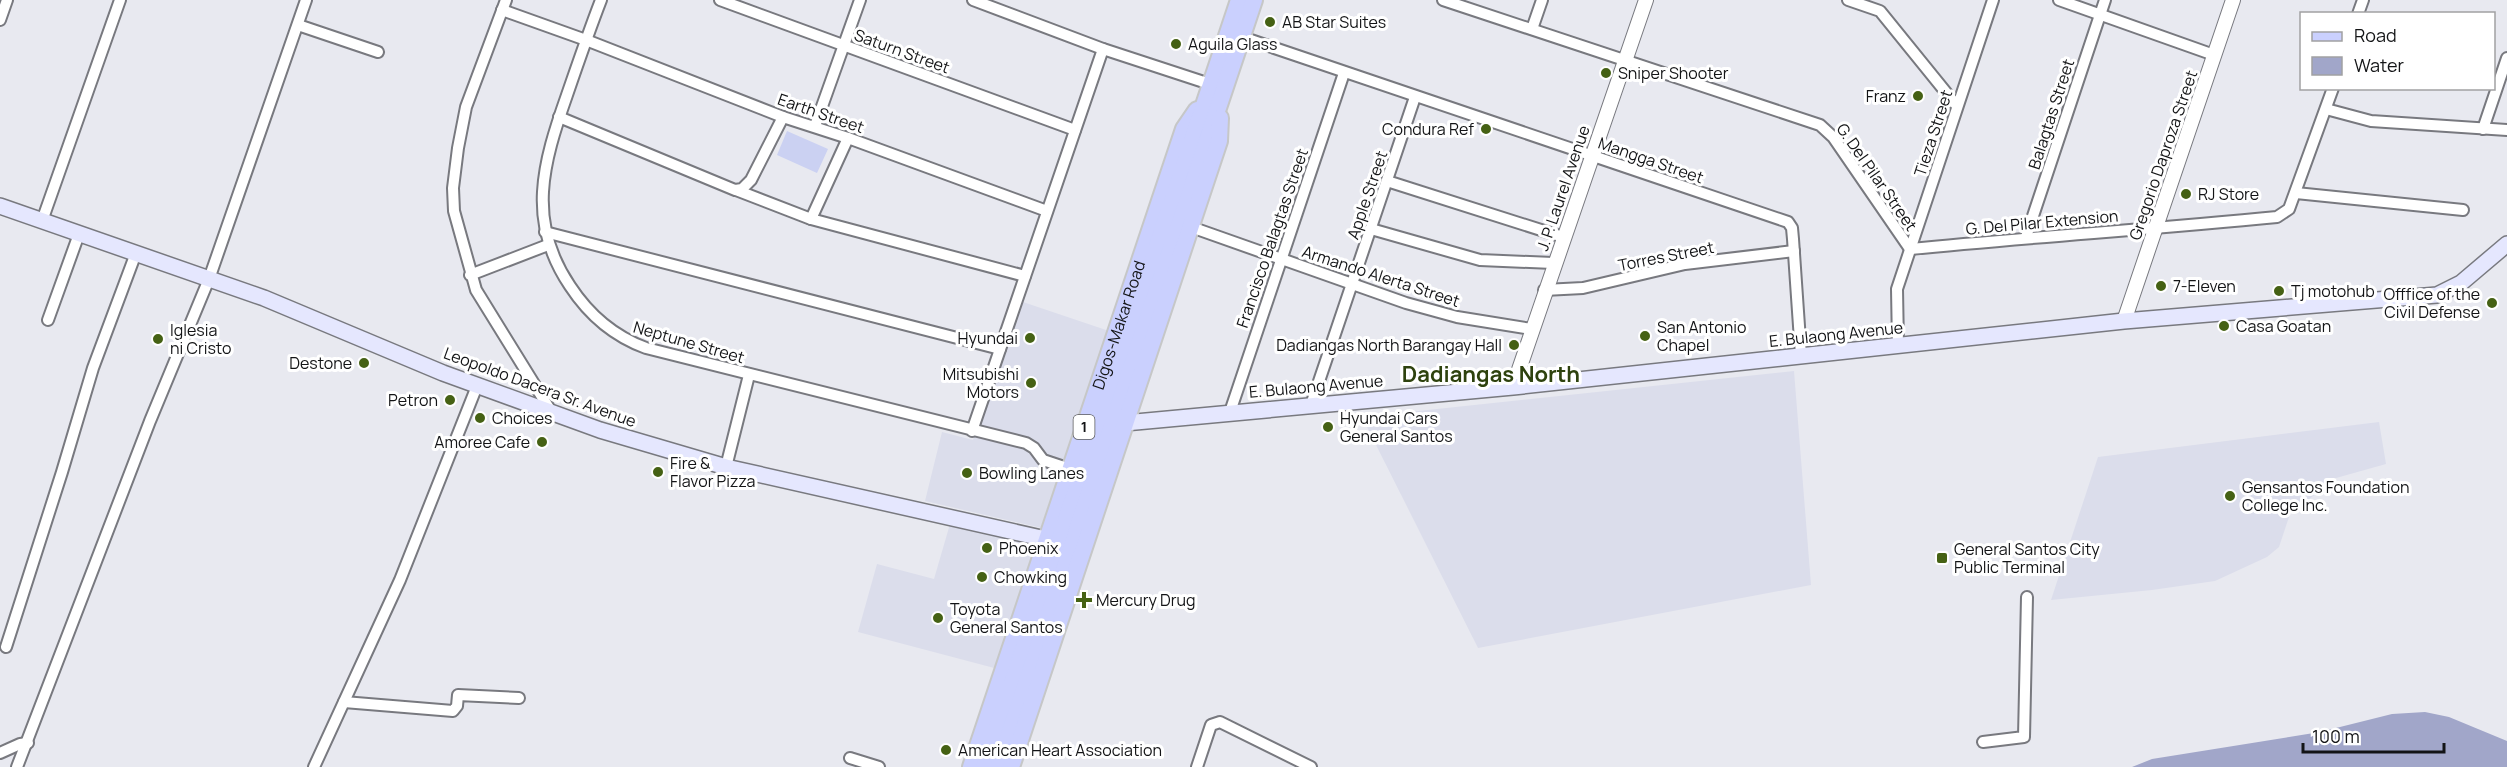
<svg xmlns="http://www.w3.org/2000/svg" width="2507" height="767" viewBox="0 0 2507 767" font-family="Manrope,sans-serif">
	<rect width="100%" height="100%" fill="#e8e9f0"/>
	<!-- built -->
	<g fill="#dbddeb">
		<path d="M 1020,301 L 1109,331 L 1042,528 L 925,501 L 942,432 L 973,440 Z"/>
		<path d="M 1794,371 L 1811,585 L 1478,648 L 1362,417 Z"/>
		<path d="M 2379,422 L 2386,464 L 2336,478 L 2290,514 L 2279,547 L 2267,557 L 2215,581 L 2152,590 L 2051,600 L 2098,457 Z"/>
		<path d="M 950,524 L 1038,544 L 998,669 L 858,632 L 877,564 L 934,579 Z"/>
	</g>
	<!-- green -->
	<path fill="#cbd1f2" d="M 787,131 L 828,149 L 817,173 L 777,155 Z"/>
	<!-- water -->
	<path fill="#a1a6c9" d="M 2425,712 L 2449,717 L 2507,741 L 2507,767 L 2132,767 L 2152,759 L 2320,732 L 2392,714 Z"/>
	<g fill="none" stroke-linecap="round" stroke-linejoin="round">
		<!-- minor casing -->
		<g stroke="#78797f" stroke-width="14">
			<g id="minor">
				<path d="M 506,0 L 466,107 L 458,148 L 453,188 L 454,211 L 476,290 L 552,413"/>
				<path d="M 601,0 C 589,31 578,63 567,95 C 543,163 526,221 570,286 C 589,315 613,336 646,348 L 1026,443 L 1034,448 L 1043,460 L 1070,469"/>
				<path d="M 720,0 L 1075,130"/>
				<path d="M 973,0 L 1103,49 L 1216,86"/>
				<path d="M 1443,0 L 1820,125 L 1833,137 L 1910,249 C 2032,237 2155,229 2277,217 L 2289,209 L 2333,88"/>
				<path d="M 1848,0 L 1880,11 L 1957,106"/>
				<path d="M 2059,0 L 2214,55"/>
				<path d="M 502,10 L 586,40 L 783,117 L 848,138 L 1047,211"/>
				<path d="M 2358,14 L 2363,0"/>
				<path d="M 0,20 L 7,0"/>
				<path d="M 298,25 L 378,52"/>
				<path d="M 1532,29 L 1542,0"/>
				<path d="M 1242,37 L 1788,222 L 1792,228 L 1793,239 L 1801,355"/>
				<path d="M 2326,109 L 2371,121 L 2507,130"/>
				<path d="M 559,117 L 735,190 L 742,189 L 751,180 L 783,117"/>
				<path d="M 815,126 L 860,0"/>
				<path d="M 2483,129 L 2507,58"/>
				<path d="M 848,138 L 811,219 L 1025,276"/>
				<path d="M 1387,181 L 1563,237"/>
				<path d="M 736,190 L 811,219"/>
				<path d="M 2296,193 L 2463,210"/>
				<path d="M 42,221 L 120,0"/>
				<path d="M 1191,227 L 1406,303 L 1457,317 L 1531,329"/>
				<path d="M 1371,229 L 1480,260 L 1553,263"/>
				<path d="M 545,232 L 1000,349"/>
				<path d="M 2026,237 L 2105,0"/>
				<path d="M 470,275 L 548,245"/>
				<path d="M 1544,290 L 1583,288 L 1685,264 L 1794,251"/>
				<path d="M 48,320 L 79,234"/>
				<path d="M 1898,346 L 1897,289 L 1993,0"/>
				<path d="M 1311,405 L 1415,97"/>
				<path d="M 1230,412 L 1344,73"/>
				<path d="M 972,431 L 1103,49"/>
				<path d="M 726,467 L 749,375"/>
				<path d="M 6,647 L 62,472 L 93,368 L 136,253"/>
				<path d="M 344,702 L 453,711 L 457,706 L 458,695 L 519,698"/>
				<path d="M 1983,742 L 2024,737 L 2027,597"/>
				<path d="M 0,753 L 20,744 L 28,743"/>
				<path d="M 850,758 L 879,767"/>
				<path d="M 17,767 L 150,421 L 209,279 L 306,0"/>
				<path d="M 314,767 L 400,580 L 477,386"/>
				<path d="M 1197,767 L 1211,725 L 1220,722 L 1311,767"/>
			</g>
		</g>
		<!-- tertiary casing -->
		<g stroke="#78797f" stroke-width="16">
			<g id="tertiary">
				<path d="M 2124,321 L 2233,0"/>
				<path d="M 1513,387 L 1646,0"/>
			</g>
		</g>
		<!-- secondary casing -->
		<g stroke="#78797f" stroke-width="18">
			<g id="secondary">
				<path d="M 0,206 L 264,298 L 443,373 L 600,430 L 726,467 L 1059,542"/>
				<path d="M 1114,424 L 1513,387 L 2124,321 L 2437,295 L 2461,283 L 2507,244"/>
			</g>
		</g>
		<!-- primary casing -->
		<g stroke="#c6c7c7" stroke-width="20">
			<g id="primary">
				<path id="s1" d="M 971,767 L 1184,129 L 1197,110"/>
				<path d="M 984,767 L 1239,0"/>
				<path d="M 998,767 L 1254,0"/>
				<path d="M 1011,767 L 1219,141 L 1220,118"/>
			</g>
		</g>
		<!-- minor -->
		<use href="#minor" stroke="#fff" stroke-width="10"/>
		<!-- tertiary -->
		<use href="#tertiary" stroke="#fff" stroke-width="14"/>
		<!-- secondary -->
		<use href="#secondary" stroke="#e5e7fe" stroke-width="15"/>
		<!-- primary -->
		<use href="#primary" stroke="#cad0fe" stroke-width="16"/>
	</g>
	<!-- markers -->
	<g fill="#456114" stroke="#fff" stroke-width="2">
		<circle cx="1270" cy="22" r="6"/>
		<circle cx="1176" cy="44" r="6"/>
		<circle cx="1606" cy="73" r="6"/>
		<circle cx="1918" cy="96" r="6"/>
		<circle cx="1486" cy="129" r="6"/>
		<circle cx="2186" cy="194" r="6"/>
		<circle cx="2161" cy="286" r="6"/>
		<circle cx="2279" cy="291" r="6"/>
		<circle cx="2492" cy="303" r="6"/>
		<circle cx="2224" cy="326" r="6"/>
		<circle cx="1645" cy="336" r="6"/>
		<circle cx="1030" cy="338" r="6"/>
		<circle cx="158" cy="339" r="6"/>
		<circle cx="1514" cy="345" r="6"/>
		<circle cx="364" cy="363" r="6"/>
		<circle cx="1031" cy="383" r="6"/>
		<circle cx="450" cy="400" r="6"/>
		<circle cx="480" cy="418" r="6"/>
		<circle cx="1328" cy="427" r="6"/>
		<circle cx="542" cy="442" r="6"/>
		<circle cx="658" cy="472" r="6"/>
		<circle cx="967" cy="473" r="6"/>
		<circle cx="2230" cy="496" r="6"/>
		<circle cx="987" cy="548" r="6"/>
		<rect x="1936" y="552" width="12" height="12" rx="3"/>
		<circle cx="982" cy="577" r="6"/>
		<path d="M1081 591h6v6h6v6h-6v6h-6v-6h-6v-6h6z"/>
		<circle cx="938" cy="618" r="6"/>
		<circle cx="946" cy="750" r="6"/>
	</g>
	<g text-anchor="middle" stroke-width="6" stroke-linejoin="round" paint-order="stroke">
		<!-- shield labels -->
		<rect fill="#fff" stroke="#5a5a5c" stroke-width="1.5" x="1073.5" y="415" width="21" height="24" rx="4.5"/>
		<g font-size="15" font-weight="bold" fill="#131416">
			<text x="1084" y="432">1</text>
		</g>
		<!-- poi labels -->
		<g font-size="16" fill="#131416" stroke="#fff" text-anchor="start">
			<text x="1282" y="28">AB Star Suites</text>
			<text x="1188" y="50">Aguila Glass</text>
			<text x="1618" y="79">Sniper Shooter</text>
			<text x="1906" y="102" text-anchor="end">Franz</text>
			<text x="1474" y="135" text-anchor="end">Condura Ref</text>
			<text x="2198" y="200">RJ Store</text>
			<text x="2173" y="292">7-Eleven</text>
			<text x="2291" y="297">Tj motohub</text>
			<text x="2480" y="300" text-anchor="end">Offfice of the<tspan x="2480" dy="18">Civil Defense</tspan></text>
			<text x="2236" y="332">Casa Goatan</text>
			<text x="1657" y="333">San Antonio<tspan x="1657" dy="18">Chapel</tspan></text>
			<text x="170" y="336">Iglesia<tspan x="170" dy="18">ni Cristo</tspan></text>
			<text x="1018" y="344" text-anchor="end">Hyundai</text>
			<text x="1502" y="351" text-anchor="end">Dadiangas North Barangay Hall</text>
			<text x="352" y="369" text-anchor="end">Destone</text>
			<text x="1019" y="380" text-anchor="end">Mitsubishi<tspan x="1019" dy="18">Motors</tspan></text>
			<text x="438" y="406" text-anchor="end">Petron</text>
			<text x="492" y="424">Choices</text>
			<text x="1340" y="424">Hyundai Cars<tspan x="1340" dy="18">General Santos</tspan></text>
			<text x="530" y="448" text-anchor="end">Amoree Cafe</text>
			<text x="670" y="469">Fire &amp;<tspan x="670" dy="18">Flavor Pizza</tspan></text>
			<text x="979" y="479">Bowling Lanes</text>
			<text x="2242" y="493">Gensantos Foundation<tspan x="2242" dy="18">College Inc.</tspan></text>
			<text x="999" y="554">Phoenix</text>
			<text x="1954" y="555">General Santos City<tspan x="1954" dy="18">Public Terminal</tspan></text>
			<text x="994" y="583">Chowking</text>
			<text x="1096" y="606">Mercury Drug</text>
			<text x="950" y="615">Toyota<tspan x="950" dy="18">General Santos</tspan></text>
			<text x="958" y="756">American Heart Association</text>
		</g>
		<!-- street labels -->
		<g font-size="16" fill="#131416" stroke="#fff">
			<text transform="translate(902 51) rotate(20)" y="6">Saturn Street</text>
			<text transform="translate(821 113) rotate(19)" y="6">Earth Street</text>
			<text transform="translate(2051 114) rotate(-72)" y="6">Balagtas Street</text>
			<text transform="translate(1933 133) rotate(-72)" y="6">Tieza Street</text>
			<text transform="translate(2163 155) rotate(-71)" y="6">Gregorio Daproza Street</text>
			<text transform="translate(1651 160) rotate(19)" y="6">Mangga Street</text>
			<text transform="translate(1877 177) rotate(55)" y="6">G. Del Pilar Street</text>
			<text transform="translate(1563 188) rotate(-71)" y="6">J. P. Laurel Avenue</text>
			<text transform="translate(1367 195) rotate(-71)" y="6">Apple Street</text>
			<text transform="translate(2042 222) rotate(-5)" y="6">G. Del Pilar Extension</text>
			<text transform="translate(1272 238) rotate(-71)" y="6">Francisco Balagtas Street</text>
			<text transform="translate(1666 256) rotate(-11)" y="6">Torres Street</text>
			<text transform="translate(1381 276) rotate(18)" y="6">Armando Alerta Street</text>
			<text dy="6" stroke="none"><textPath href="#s1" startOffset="466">Digos-Makar Road</textPath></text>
			<text transform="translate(1836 334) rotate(-6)" y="6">E. Bulaong Avenue</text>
			<text transform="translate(689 342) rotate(16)" y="6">Neptune Street</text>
			<text transform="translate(1316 386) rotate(-5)" y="6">E. Bulaong Avenue</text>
			<text transform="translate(540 387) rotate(20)" y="6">Leopoldo Dacera Sr. Avenue</text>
		</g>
		<!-- district labels -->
		<g font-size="22" font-weight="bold" fill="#2e420e" stroke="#fff">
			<text x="1491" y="382">Dadiangas North</text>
		</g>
	</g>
	<!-- legend -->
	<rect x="2300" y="12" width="195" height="78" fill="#ffffff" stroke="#a1a1a2" stroke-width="1.5"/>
	<rect x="2312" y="32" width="30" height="9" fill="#cad0fe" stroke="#a1a1a2" stroke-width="1.5"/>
	<text x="2354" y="42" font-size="18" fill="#131416">Road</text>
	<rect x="2312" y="57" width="30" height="18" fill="#a1a6c9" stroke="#a1a1a2" stroke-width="1.5"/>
	<text x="2354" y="72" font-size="18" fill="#131416">Water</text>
	<!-- scale -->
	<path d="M2303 743v9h141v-9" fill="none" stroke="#131416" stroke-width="3"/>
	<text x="2312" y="743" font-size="18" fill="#131416" stroke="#ffffff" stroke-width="4.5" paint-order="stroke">100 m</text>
</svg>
